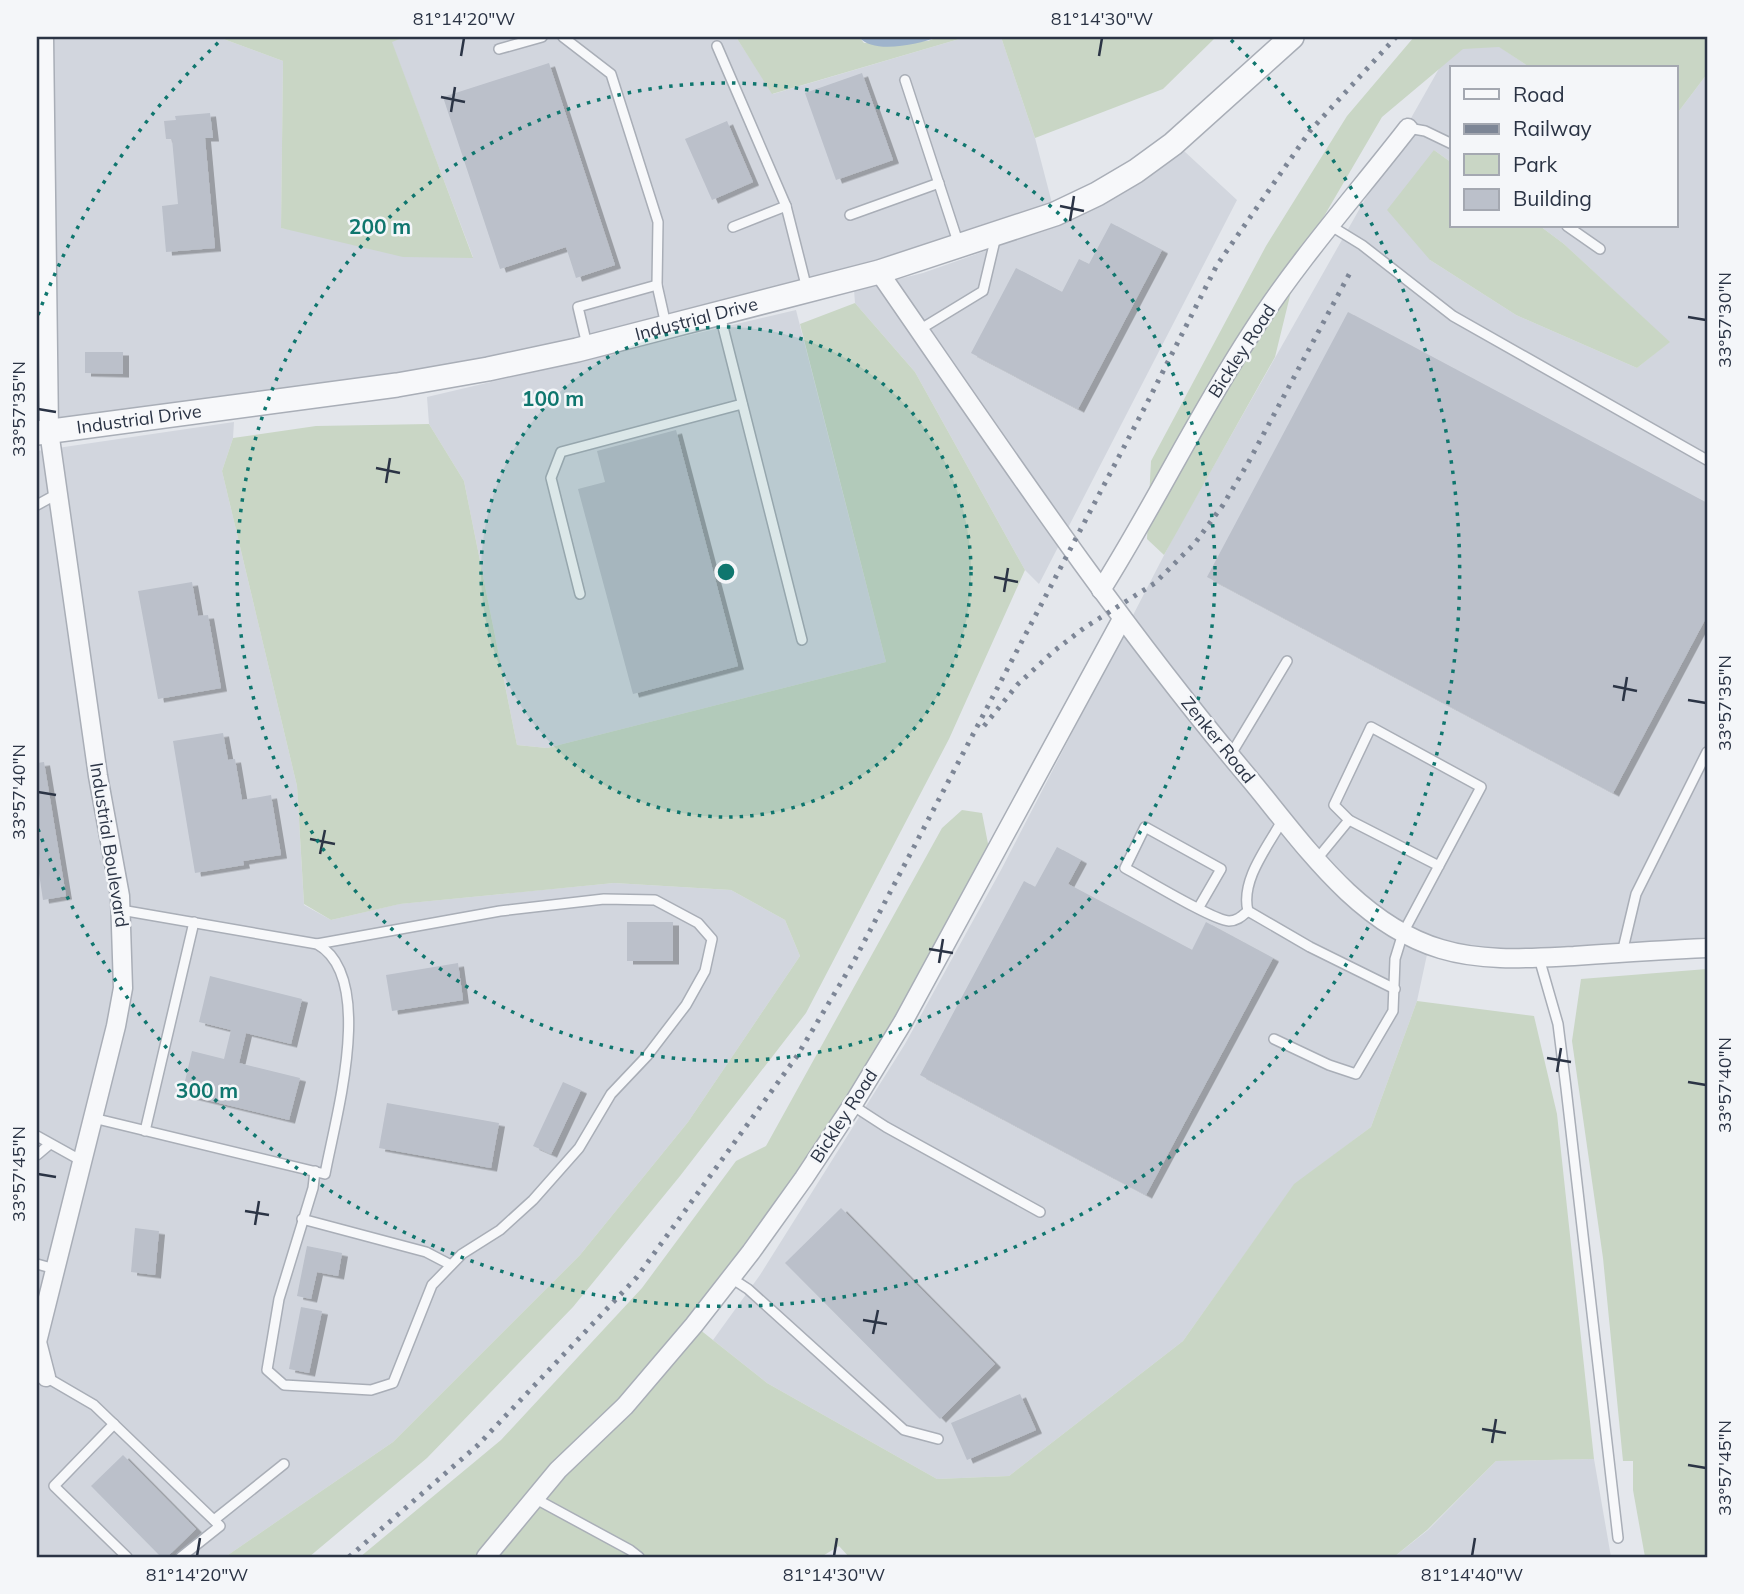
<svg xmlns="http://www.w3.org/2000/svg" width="1744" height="1594" viewBox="0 0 1744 1594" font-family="Mulish,sans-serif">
	<defs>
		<filter id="shadow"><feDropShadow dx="6" dy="3.5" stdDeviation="0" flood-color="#0004"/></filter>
	</defs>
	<rect width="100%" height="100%" fill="#e4e7ec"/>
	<!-- built -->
	<g fill="#d2d6de">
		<path d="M 37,37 L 218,37 L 283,61 L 281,228 L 473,257 L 391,41 L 405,37 L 736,37 L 773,94 L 966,37 L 1001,37 L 1035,138 L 1053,207 L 919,253 L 519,356 L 37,426 Z"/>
		<path d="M 1457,37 L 1485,37 L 1531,68 L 1452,68 L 1452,163 L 1434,150 L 1430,260 L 1516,315 L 1637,368 L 1669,342 L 1564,244 L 1540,226 L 1676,226 L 1676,115 L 1707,74 L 1707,937 L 1578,950 L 1522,952 L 1461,945 L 1431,936 L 1417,1001 L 1371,1127 L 1294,1185 L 1183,1341 L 1009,1476 L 937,1479 L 767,1383 L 713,1340 L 760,1275 L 905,1044 L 1001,870 L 1174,536 Z"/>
		<path d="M 1184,151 L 1237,200 L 1039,584 L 1025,570 L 915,372 L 855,303 L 854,290 L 923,273 L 1002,245 L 1095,206 Z"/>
		<path d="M 796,310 L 886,662 L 547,748 L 517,745 L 464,481 L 429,424 L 427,397 Z"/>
		<path d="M 234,422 L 233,438 L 222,471 L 297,786 L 304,905 L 331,920 L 399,904 L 614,883 L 731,890 L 785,920 L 800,956 L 688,1122 L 580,1255 L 393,1442 L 225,1557 L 37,1557 L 37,451 Z"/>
		<path d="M 1594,1459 L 1611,1557 L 1394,1557 L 1428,1530 L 1496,1461 Z"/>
	</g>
	<!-- green -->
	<g fill="#c9d6c5">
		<path d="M 218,37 L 405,37 L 392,42 L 473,258 L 403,257 L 281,228 L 283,61 Z"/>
		<path d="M 736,37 L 859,37 L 864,43 L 928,41 L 938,37 L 966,37 L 772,94 Z"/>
		<path d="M 1001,37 L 1216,37 L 1163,89 L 1035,138 Z"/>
		<path d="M 1414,37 L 1707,37 L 1707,74 L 1676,115 L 1676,68 L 1531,68 L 1499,47 L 1463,49 L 1382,117 L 1299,259 L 1275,357 L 1164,555 L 1147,539 L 1151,461 L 1266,246 L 1347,116 Z"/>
		<path d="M 1434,150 L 1452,163 L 1452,226 L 1540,226 L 1564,244 L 1670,342 L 1637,368 L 1516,315 L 1430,260 L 1387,210 Z"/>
		<path d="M 855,303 L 915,372 L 1025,570 L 949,739 L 806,1013 L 680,1176 L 573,1307 L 427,1458 L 309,1557 L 225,1557 L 393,1442 L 580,1255 L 688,1122 L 800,956 L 785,920 L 731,890 L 614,883 L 400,904 L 331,920 L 304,904 L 297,786 L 222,471 L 233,438 L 316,426 L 429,424 L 464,481 L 517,745 L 547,748 L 886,662 L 800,324 Z"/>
		<path d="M 962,810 L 982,813 L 991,859 L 903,1022 L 694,1325 L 767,1383 L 937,1479 L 1009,1476 L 1183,1341 L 1294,1184 L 1371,1127 L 1417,1001 L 1534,1016 L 1557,1114 L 1594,1459 L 1496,1461 L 1427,1530 L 1394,1557 L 849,1557 L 839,1546 L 821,1557 L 360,1557 L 501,1440 L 642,1288 L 736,1161 L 766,1146 L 942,828 Z"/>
		<path d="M 1707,969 L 1707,1557 L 1645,1557 L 1633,1490 L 1633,1461 L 1623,1461 L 1603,1258 L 1572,1041 L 1581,979 Z"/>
	</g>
	<!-- water -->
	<path fill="#9fb4cc" d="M 859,37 L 938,37 C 919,44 873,55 859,37 Z"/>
	<!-- building -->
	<g fill="#bbc0ca" filter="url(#shadow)">
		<path d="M 549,63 L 615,265 L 576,278 L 566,247 L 500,269 L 443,97 Z"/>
		<path d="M 862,73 L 893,160 L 836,180 L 805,93 Z"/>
		<path d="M 210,113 L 213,138 L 205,138 L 215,248 L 166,252 L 162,206 L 178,204 L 172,139 L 166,139 L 164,121 L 176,120 L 175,116 Z"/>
		<path d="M 727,121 L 753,182 L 712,200 L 685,139 Z"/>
		<path d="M 1111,223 L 1162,250 L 1078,409 L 971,353 L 1016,268 L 1062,292 L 1079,259 L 1089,264 Z"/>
		<path d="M 1348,312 L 1707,503 L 1707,616 L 1613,793 L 1207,577 Z"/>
		<path d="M 85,352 L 123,352 L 123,374 L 85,373 Z"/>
		<path d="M 676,430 L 738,666 L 633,694 L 578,489 L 605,482 L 597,451 Z"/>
		<path d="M 192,582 L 198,616 L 208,615 L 221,688 L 158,699 L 138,591 Z"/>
		<path d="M 223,733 L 228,760 L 235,759 L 242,800 L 271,795 L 281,855 L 243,861 L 244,865 L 195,873 L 173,741 Z"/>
		<path d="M 44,762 L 66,896 L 43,900 L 37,860 L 37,763 Z"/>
		<path d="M 1057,847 L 1081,860 L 1068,884 L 1192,950 L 1206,922 L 1273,958 L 1146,1195 L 920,1075 L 1024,881 L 1035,887 Z"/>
		<rect x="627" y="922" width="46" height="39"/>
		<path d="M 458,963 L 463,1000 L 392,1011 L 386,975 Z"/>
		<path d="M 210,976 L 302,999 L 291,1044 L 246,1033 L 239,1063 L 300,1078 L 289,1120 L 182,1094 L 192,1051 L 224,1059 L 231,1030 L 199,1022 Z"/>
		<path d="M 563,1082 L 581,1090 L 551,1154 L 533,1146 Z"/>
		<path d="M 387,1103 L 499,1123 L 491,1168 L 379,1148 Z"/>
		<path d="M 841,1208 L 995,1364 L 940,1419 L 785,1263 Z"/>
		<path d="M 135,1228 L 159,1231 L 155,1275 L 131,1272 Z"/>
		<path d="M 307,1246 L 342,1253 L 338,1276 L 317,1272 L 311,1299 L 297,1296 Z"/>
		<path d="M 301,1307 L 322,1311 L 309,1373 L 289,1369 Z"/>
		<path d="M 1020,1394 L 1036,1430 L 967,1460 L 951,1423 Z"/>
		<path d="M 123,1455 L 196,1529 L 167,1557 L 161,1557 L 91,1486 Z"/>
	</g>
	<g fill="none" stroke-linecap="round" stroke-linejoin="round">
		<!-- service casing -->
		<g stroke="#a9aeb7" stroke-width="12">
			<g id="service">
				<path d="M 563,37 L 611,74 L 658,222 L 657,285 L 666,325"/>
				<path d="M 717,46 L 786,206 L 807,289"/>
				<path d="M 499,49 L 542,37"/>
				<path d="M 905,80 L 959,245"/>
				<path d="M 1408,128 L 1425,131 L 1452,144"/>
				<path d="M 850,215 L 939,183"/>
				<path d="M 1331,226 L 1362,245 L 1453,316 L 1707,460"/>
				<path d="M 1567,226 L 1600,249"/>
				<path d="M 733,227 L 786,206"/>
				<path d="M 720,315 L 802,640"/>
				<path d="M 919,330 L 983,291 L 996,236"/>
				<path d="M 587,345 L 578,307 L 657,285"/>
				<path d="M 37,505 L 57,494"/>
				<path d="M 580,594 L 551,478 L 561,452 L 742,404"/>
				<path d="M 1230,756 L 1287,661"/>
				<path d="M 1283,819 C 1269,845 1240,880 1248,911 L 1310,947 L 1395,989"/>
				<path d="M 1317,859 L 1349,820"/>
				<path d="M 1199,907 L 1221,869 L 1145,827 L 1125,868 C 1144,878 1212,920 1229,921 C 1237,921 1242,916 1248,911"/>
				<path d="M 1622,953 L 1636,894 L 1707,752"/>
				<path d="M 1539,958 L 1558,1024 L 1566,1088 L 1618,1538"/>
				<path d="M 1274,1039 L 1329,1065 L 1356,1074 L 1393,1011 L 1395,959 L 1403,933 L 1481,787 L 1371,727 L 1334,805 L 1349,820 L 1439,866"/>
				<path d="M 852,1105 L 886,1127 L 1040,1212"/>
				<path d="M 93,1118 L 325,1174 C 335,1119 377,977 317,944 L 121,910"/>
				<path d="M 145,1131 L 194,922"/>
				<path d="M 37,1136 L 82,1161"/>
				<path d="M 37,1155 L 50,1144"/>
				<path d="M 315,1171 L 313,1188 L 279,1299 L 267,1370 L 284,1385 L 371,1390 L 393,1383 L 432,1285 L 462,1254 L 500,1230 L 533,1200 L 579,1148 L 611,1094 L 647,1056 L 686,1005 L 705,971 L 712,939 L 698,923 L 655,900 L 604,899 L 500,911 L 317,944"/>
				<path d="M 302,1219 L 426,1252 L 451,1265"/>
				<path d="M 37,1264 L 55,1269"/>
				<path d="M 731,1278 L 748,1289 L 904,1430 L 938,1439"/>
				<path d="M 46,1377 L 94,1405 L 220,1526 L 181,1557"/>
				<path d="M 114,1424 L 54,1486 L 127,1557"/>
				<path d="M 536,1499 L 630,1550 L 639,1557"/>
				<path d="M 214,1520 L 284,1464"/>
			</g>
		</g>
		<!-- minor casing -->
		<g stroke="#a9aeb7" stroke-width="21">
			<g id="minor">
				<path d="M 44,37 L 49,431 L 98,776 L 120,896 L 123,988 L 116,1026 L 37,1342 L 46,1377"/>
				<path d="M 879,272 C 998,444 1114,618 1249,778 C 1303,843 1357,924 1441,949 C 1484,962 1530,958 1574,956 C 1618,953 1663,950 1707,948"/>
				<path d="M 1101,590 C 1154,506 1197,416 1252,332 C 1298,260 1356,195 1408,128"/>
				<path d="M 486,1557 L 558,1470 L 625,1406 L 694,1325 L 751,1252 L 804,1178 L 855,1101 L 903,1022 L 1122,619"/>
			</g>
		</g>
		<!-- tertiary casing -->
		<g stroke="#a9aeb7" stroke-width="26">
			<g id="tertiary">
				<path id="s1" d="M 37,433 L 397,385 L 488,369 L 577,350 L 879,272 L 1055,214 L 1097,194 L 1136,171 L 1173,144 L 1292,37"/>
			</g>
		</g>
		<!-- service -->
		<use href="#service" stroke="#f7f8fa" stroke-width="9"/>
		<!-- minor -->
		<use href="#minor" stroke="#f7f8fa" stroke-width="18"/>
		<!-- tertiary -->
		<use href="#tertiary" stroke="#f7f8fa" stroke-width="23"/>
		<!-- rail -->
		<g stroke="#7d8696" stroke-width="5" stroke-dasharray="3.5 7" stroke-linecap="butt">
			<path d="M 984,726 L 1018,684 L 1054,651 L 1084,628 L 1155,583 L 1195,543 L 1223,505 L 1248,463 L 1352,269"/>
			<path d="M 349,1557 L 478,1445 L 637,1277 L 797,1056 L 854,961 L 1146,405 L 1217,265 L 1310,131 L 1396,37"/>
		</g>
	</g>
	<!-- ticks -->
	<path fill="none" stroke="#2b3445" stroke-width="2.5" d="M 461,56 L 464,38M 1099,56 L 1102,38M 441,97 L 465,102M 451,112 L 455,87M 1060,206 L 1084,211M 1070,221 L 1074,196M 1688,317 L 1706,320M 38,409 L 56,412M 376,468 L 400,473M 386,483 L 390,458M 994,577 L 1018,582M 1004,592 L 1008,568M 1613,686 L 1637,691M 1688,700 L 1706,703M 1623,701 L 1627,677M 38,792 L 56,795M 310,839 L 335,844M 320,854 L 325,830M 929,949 L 953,953M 939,963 L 943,939M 1547,1058 L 1571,1062M 1557,1072 L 1561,1048M 1688,1082 L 1706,1085M 38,1174 L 56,1177M 245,1211 L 269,1215M 255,1225 L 259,1201M 863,1320 L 887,1324M 873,1334 L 878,1310M 1482,1429 L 1506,1433M 1492,1443 L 1496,1419M 1688,1465 L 1706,1468M 197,1556 L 200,1538M 834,1556 L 837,1538M 1472,1556 L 1475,1538"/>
	<!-- distance rings -->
	<circle cx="726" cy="572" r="245" fill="#0f766e" fill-opacity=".12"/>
	<g fill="none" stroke="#0f766e" stroke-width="3.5" stroke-dasharray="3.5 7">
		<circle cx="726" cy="572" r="245"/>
		<circle cx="726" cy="572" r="489"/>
		<path d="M38 315A734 734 0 0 1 221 40M1231 40A734 734 0 1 1 38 829"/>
	</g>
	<g text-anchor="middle" stroke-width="5" stroke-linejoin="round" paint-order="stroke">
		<!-- street labels -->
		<g font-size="18" fill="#2b3445" stroke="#f4f6f9">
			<text dy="6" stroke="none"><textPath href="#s1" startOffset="670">Industrial Drive</textPath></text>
			<text transform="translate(1242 351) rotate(-57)" y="6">Bickley Road</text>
			<text dy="6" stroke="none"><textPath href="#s1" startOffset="103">Industrial Drive</textPath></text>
			<text transform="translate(1218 740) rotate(51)" y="6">Zenker Road</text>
			<text transform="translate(109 845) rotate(81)" y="6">Industrial Boulevard</text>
			<text transform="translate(844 1116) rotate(-57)" y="6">Bickley Road</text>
		</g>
	</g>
	<circle cx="726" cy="572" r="10" fill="#0f766e" stroke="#f4f6f9" stroke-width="3.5"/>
	<g font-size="21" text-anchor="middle" font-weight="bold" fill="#0f766e" stroke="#f4f6f9" stroke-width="5" stroke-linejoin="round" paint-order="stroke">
		<text x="380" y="234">200 m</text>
		<text x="553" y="406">100 m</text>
		<text x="207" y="1098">300 m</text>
	</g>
	<!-- border -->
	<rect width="1744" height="1594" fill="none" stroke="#f4f6f9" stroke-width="77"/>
	<!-- legend -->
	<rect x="1450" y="66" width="228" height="161" fill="#f4f6f9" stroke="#a4a8b1" stroke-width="2"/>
	<rect x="1464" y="89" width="35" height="10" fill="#f7f8fa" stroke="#a4a8b1" stroke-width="2"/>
	<text x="1513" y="102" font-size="21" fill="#2b3445">Road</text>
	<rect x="1464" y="124" width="35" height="10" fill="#7d8696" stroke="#a4a8b1" stroke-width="2"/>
	<text x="1513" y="136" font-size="21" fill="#2b3445">Railway</text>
	<rect x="1464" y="154" width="35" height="21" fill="#c9d6c5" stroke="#a4a8b1" stroke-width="2"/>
	<text x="1513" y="172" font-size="21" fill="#2b3445">Park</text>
	<rect x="1464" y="189" width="35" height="21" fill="#bbc0ca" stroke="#a4a8b1" stroke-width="2"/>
	<text x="1513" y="206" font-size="21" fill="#2b3445">Building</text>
	<rect x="38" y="38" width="1668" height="1518" fill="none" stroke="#2b3445" stroke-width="2.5"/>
	<g font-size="18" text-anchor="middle" fill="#2b3445">
		<text x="464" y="25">81°14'20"W</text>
		<text x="1102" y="25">81°14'30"W</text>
		<text transform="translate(1725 320) rotate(-90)" y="6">33°57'30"N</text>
		<text transform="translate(19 409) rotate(-90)" y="6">33°57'35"N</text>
		<text transform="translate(1725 703) rotate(-90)" y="6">33°57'35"N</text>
		<text transform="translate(19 792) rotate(-90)" y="6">33°57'40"N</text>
		<text transform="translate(1725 1085) rotate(-90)" y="6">33°57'40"N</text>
		<text transform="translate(19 1174) rotate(-90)" y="6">33°57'45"N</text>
		<text transform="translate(1725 1468) rotate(-90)" y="6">33°57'45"N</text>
		<text x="197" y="1581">81°14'20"W</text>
		<text x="834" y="1581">81°14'30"W</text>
		<text x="1472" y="1581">81°14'40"W</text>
	</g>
</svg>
